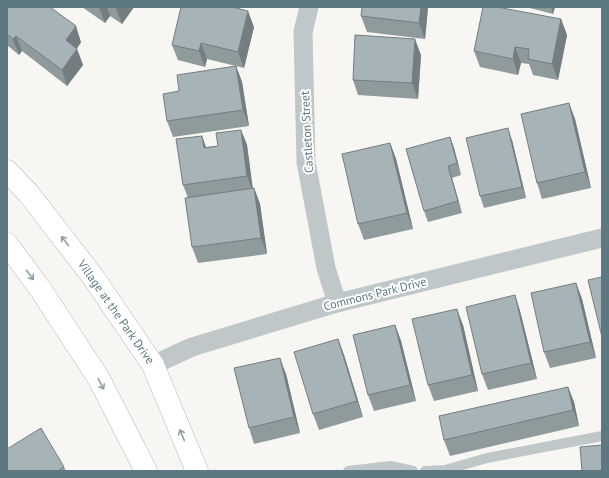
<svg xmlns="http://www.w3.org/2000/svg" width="609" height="478" viewBox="0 0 609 478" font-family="'PT Sans',sans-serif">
	<rect width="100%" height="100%" fill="#f7f6f2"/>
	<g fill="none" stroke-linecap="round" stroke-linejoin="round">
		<!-- secondary casing -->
		<g stroke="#b2bbbe" stroke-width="23">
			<g id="secondary">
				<path d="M 7,171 L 29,194 L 93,277 L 153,365 L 197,471"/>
				<path d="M 7,244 L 41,290 L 99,379 L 146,471"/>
			</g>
		</g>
		<!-- lane -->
		<g stroke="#c0c7c9" stroke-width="10">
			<path d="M 348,471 L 391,466 L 413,471"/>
			<path d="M 425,471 L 445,470 L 487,458 L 602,436"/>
		</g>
		<!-- street -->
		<g stroke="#c0c7c9" stroke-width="19">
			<path d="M 309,7 L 303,32 L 306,162 L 326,268 L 337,303"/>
			<path d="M 153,365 L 192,347 L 337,303 L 602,238"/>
		</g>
		<!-- secondary -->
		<use href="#secondary" stroke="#fff" stroke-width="22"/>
	</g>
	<!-- wall -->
	<g fill="#8f9a9d">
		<path d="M 7,7 L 81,42 L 77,49 L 83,65 L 67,86 L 22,51 L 19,55 L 7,45 Z"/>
		<path d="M 82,7 L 134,7 L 122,24 L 110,16 L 105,23 Z"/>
		<path d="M 428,7 L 425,39 L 367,32 L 361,16 Z"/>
		<path d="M 526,7 L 555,7 L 553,14 Z"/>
		<path d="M 561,19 L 567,35 L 558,80 L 533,75 L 529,64 L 521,63 L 518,75 L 480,67 L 474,51 Z"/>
		<path d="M 254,27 L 244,68 L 236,66 L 242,82 L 249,126 L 173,137 L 167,121 L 179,91 L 236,66 L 207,59 L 205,67 L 178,60 L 172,45 Z"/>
		<path d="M 421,55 L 418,99 L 358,95 L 353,80 Z"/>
		<path d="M 569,103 L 575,119 L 591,188 L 542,199 L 537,183 Z"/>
		<path d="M 241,130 L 247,145 L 253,189 L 254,188 L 260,204 L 267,254 L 198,263 L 192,247 L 188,198 L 183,185 L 206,147 L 218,146 Z"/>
		<path d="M 450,137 L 454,148 L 461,175 L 452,178 L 462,213 L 428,222 L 424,211 Z"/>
		<path d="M 512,140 L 526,198 L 484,208 L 480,196 Z"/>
		<path d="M 390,143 L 396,159 L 413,229 L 364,240 L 358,224 Z"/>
		<path d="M 576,283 L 582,299 L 596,358 L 550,368 L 544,352 Z"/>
		<path d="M 515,295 L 520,311 L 537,379 L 488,390 L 482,374 Z"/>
		<path d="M 395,325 L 401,341 L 416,401 L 374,411 L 368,395 Z"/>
		<path d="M 463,325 L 478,391 L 434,401 L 428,385 Z"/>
		<path d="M 338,339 L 344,355 L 363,417 L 319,430 L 313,414 Z"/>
		<path d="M 286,374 L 300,433 L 254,444 L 249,428 Z"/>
		<path d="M 568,387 L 574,402 L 579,426 L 450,456 L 444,440 Z"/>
		<path d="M 64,467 L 66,471 L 7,471 Z"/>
	</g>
	<!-- shaded-wall -->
	<g fill="#747d80">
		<path d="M 99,7 L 107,7 L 110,16 L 105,23 Z"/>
		<path d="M 117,7 L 134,7 L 122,24 L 116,9 Z"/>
		<path d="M 421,7 L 428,7 L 425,39 L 419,23 Z"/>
		<path d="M 551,7 L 555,7 L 553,14 Z"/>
		<path d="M 248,11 L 254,27 L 244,68 L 238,52 Z"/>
		<path d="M 561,19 L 567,35 L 558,80 L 552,64 Z"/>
		<path d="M 76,26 L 81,42 L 71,56 L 66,40 Z"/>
		<path d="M 16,36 L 22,51 L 19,55 L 13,39 Z"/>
		<path d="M 415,39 L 421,55 L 418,99 L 412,83 Z"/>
		<path d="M 201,43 L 207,59 L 205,67 L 199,51 Z"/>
		<path d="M 515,47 L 521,63 L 518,75 L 513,59 Z"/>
		<path d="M 77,49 L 83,65 L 67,86 L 62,70 Z"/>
		<path d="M 236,66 L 242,82 L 249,126 L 243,110 Z"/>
		<path d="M 569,103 L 575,119 L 591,188 L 585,172 Z"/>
		<path d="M 508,128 L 512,140 L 526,198 L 522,187 Z"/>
		<path d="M 241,130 L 247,145 L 253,192 L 247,176 Z"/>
		<path d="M 202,136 L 208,152 L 204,148 Z"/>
		<path d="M 450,137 L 454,148 L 461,175 L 457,163 Z"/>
		<path d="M 390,143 L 396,159 L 413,229 L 407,213 Z"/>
		<path d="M 448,166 L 452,178 L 462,213 L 458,201 Z"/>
		<path d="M 254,188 L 260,204 L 267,254 L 261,238 Z"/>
		<path d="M 576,283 L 582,299 L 596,358 L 590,342 Z"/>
		<path d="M 515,295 L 520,311 L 537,379 L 531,363 Z"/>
		<path d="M 457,309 L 463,325 L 478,391 L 472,375 Z"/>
		<path d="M 395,325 L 401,341 L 416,401 L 410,385 Z"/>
		<path d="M 338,339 L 344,355 L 363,417 L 357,401 Z"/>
		<path d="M 280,358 L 286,374 L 300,433 L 294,417 Z"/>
		<path d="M 568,387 L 574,402 L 579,426 L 573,410 Z"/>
	</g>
	<!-- building -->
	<g fill="#a6b3b7" stroke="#747d80">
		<path d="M 7,7 L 50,7 L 76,26 L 66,40 L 77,49 L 62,70 L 16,36 L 13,39 L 7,34 Z"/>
		<path d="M 181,7 L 232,7 L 248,11 L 238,52 L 201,43 L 199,51 L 172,45 Z"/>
		<path d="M 362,7 L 421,7 L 419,23 L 361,16 Z"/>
		<path d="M 483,7 L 497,7 L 561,19 L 552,64 L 528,59 L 529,49 L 515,47 L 513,59 L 474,51 Z"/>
		<path d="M 355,35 L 415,39 L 412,83 L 353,80 Z"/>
		<path d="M 236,66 L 243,110 L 167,121 L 163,94 L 179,91 L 177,75 Z"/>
		<path d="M 569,103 L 585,172 L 537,183 L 521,114 Z"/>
		<path d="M 508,128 L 522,187 L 480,196 L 466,138 Z"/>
		<path d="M 241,130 L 247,176 L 183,185 L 176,139 L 202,136 L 204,148 L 218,146 L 216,133 Z"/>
		<path d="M 450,137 L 457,163 L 448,166 L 458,201 L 424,211 L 406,149 Z"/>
		<path d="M 390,143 L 407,213 L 358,224 L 342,154 Z"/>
		<path d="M 254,188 L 261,238 L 192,247 L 185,198 Z"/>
		<path d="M 602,277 L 602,337 L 588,280 Z"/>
		<path d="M 576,283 L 590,342 L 544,352 L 531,293 Z"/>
		<path d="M 515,295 L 531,363 L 482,374 L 466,307 Z"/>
		<path d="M 457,309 L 472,375 L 428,385 L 412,319 Z"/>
		<path d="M 395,325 L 410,385 L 368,395 L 353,335 Z"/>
		<path d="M 338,339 L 357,401 L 313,414 L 294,352 Z"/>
		<path d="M 280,358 L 294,417 L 249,428 L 234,368 Z"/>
		<path d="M 568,387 L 573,410 L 444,440 L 439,416 Z"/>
		<path d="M 41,428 L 64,467 L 58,471 L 7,471 L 7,449 Z"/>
		<path d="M 602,445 L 602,471 L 582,471 L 580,447 Z"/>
	</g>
	<!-- one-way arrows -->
	<defs><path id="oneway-shaft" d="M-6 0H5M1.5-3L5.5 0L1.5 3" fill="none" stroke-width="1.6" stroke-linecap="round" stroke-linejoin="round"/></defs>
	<g stroke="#8ea0a7">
		<use href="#oneway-shaft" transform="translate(65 241) rotate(-128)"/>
		<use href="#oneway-shaft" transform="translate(30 275) rotate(53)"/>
		<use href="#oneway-shaft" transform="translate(101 384) rotate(62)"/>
		<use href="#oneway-shaft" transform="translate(182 435) rotate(-112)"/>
	</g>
	<g text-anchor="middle" stroke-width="4" stroke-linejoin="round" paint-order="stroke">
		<!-- street labels -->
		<g font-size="12" fill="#5e7881" stroke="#fff">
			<text transform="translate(307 132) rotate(-93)" y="4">Castleton Street</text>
			<text transform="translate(375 294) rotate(-14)" y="4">Commons Park Drive</text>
			<text transform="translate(116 312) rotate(55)" y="4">Village at the Park Drive</text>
		</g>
	</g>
	<!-- border -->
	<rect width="609" height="478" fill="none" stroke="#5e7881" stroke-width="16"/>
</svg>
